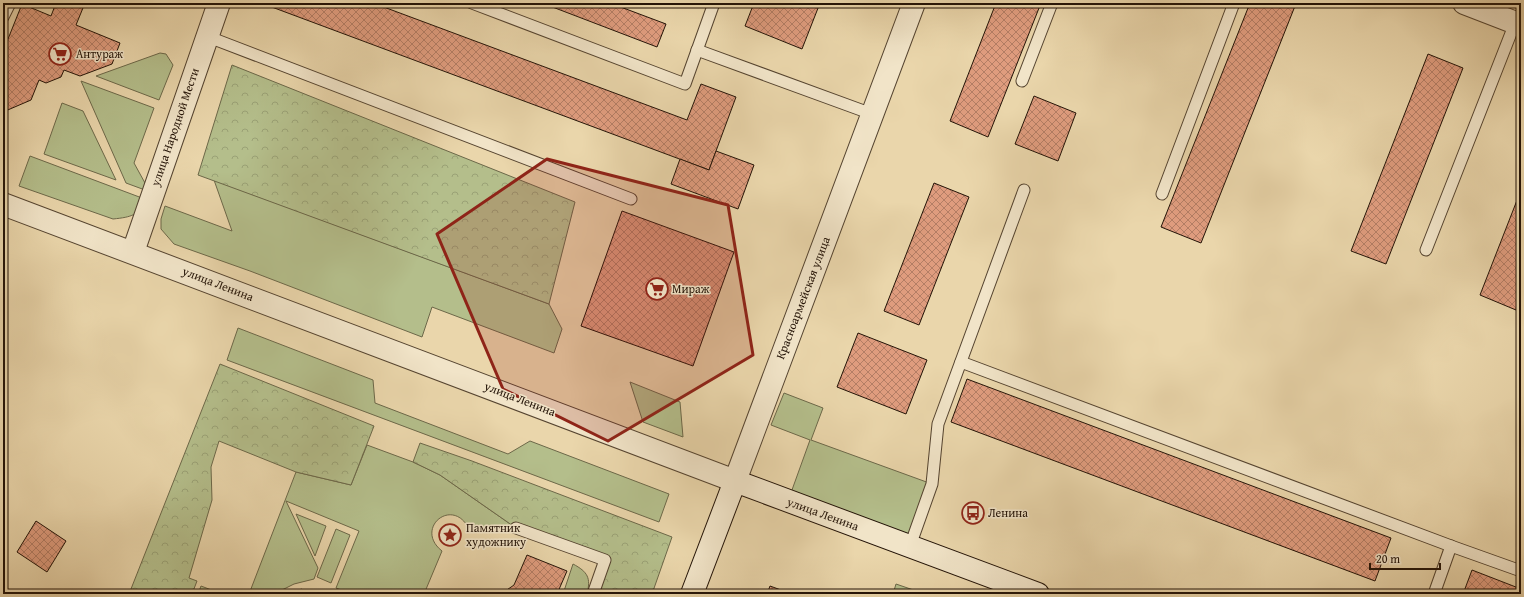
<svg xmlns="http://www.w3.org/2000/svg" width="1524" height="597" viewBox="0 0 1524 597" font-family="'Gentium Book Plus',serif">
	<defs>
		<pattern id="forest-crowns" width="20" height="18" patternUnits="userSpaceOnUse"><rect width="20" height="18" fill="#b4be8b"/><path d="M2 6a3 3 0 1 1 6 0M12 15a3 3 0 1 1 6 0" fill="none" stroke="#9aa276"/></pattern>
		<pattern id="building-cross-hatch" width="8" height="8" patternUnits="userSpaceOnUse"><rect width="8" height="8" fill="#df9c7e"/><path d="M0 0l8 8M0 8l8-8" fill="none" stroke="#b47e65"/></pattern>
	</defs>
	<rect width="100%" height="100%" fill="#ead6ab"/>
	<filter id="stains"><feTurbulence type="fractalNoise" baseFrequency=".005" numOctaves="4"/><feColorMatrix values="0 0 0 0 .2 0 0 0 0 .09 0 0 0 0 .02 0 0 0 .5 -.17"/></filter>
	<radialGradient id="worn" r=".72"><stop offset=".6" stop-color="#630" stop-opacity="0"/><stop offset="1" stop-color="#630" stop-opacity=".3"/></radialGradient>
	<!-- green -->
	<g fill="#b4be8b" stroke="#6c6849">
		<path d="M 160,53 L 166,54 L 173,65 L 159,100 L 96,76 Z"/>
		<path d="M 81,81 L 154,108 L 134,163 L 145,183 L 145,190 L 126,183 Z"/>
		<path d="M 62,103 L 83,111 L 116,180 L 44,154 Z"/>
		<path d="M 30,156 L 150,201 C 136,215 133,217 113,219 L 19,186 Z"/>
		<path d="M 214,180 L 549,304 L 562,329 L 554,353 L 432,307 L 422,337 L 250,271 L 174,244 L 161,229 L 161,219 L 165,206 L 232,231 Z"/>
		<path d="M 238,328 L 373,380 L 375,403 L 508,454 L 530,441 L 669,494 L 659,522 L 227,360 Z"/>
		<path d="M 630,382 L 680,402 L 683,437 L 643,422 Z"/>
		<path d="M 784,393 L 823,408 L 811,440 L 932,484 L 910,546 L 788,501 L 810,440 L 771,425 Z"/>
		<path d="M 367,445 L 413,462 L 440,475 L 516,528 L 468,527 C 451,497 414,529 442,551 L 424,594 L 352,594 L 336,588 L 359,531 L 286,501 L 318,568 L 314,579 L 294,584 L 274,594 L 249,594 L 296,472 L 351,485 Z"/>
		<path d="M 296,514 L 326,526 L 315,556 Z"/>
		<path d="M 336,529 L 350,535 L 331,583 L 317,577 Z"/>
		<path d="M 573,564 C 588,572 591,578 587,594 L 563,594 Z"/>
		<path d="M 896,584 L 925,594 L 893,594 Z"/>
		<path d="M 201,586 L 222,594 L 198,594 Z"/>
		<path d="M 302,589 L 301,594 L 284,594 Z"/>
	</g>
	<!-- forest -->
	<g fill="url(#forest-crowns)" stroke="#6c6849">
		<path d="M 232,65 L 575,202 L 549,304 L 198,175 Z"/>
		<path d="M 220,364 L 374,426 L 351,485 L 296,472 L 219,441 L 211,467 L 212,500 L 189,578 L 197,581 L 192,594 L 129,594 Z"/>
		<path d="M 420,443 L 472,461 L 672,537 L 652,594 L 593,594 L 605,561 L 516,528 L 440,475 L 413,462 Z"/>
	</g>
	<!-- building -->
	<g fill="url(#building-cross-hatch)" stroke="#231307">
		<path d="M 56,3 L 85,3 L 76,25 L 120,43 L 112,64 L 80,76 L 64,70 L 61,77 L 46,83 L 39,80 L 31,100 L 3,112 L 3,37 L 8,39 L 22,4 L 51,16 Z"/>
		<path d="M 261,3 L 373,3 L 687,120 L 701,84 L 736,97 L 709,170 Z"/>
		<path d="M 542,3 L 610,3 L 666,24 L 657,47 Z"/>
		<path d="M 754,3 L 820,3 L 802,49 L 745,26 Z"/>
		<path d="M 996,3 L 1041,3 L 988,137 L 950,121 Z"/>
		<path d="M 1250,3 L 1288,3 L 1295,6 L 1201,243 L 1161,227 Z"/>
		<path d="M 1428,54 L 1463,68 L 1386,264 L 1351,251 Z"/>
		<path d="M 1034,96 L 1076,113 L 1058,161 L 1015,144 Z"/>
		<path d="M 716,151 L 754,165 L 738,209 L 671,184 L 680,159 L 709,170 Z"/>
		<path d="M 934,183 L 969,197 L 919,325 L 884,311 Z"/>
		<path d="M 1521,190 L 1521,296 L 1516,310 L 1480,295 Z"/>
		<path d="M 622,211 L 734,252 L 693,366 L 581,326 Z"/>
		<path d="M 858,333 L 927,360 L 906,414 L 837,387 Z"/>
		<path d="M 967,379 L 1391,538 L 1375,581 L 951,422 Z"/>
		<path d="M 36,521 L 66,541 L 47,572 L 17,552 Z"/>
		<path d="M 527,555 L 567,571 L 557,594 L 501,594 L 514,585 Z"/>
		<path d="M 1472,570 L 1521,589 L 1521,594 L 1463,594 Z"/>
		<path d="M 770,586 L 792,594 L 767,594 Z"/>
	</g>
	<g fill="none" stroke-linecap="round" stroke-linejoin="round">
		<!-- service casing -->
		<g stroke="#554430" stroke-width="13">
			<g id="service">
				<path d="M 472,3 L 685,84 L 714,3"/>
				<path d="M 3,17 L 10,3"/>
				<path d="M 206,36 L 631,199"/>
				<path d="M 697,50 L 872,114"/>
				<path d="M 1022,81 L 1052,3"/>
				<path d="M 1162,194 L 1234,3"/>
				<path d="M 1426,250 L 1515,23"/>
				<path d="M 961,362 L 1451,546"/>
				<path d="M 516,528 L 605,560 L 593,594"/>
				<path d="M 910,546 L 932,484 L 938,424 L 1024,190"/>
				<path d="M 1434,594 L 1451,546 L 1521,571"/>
			</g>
		</g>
		<!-- minor casing -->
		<g stroke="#554430" stroke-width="24">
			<path id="minor" d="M 133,252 L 219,3"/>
		</g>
		<!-- tertiary casing -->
		<g stroke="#554430" stroke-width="24">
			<g id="tertiary">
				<path d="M 1464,3 L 1521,25"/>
				<path d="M 3,204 L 735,481 L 914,3"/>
			</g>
		</g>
		<!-- secondary casing -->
		<g stroke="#231307" stroke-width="24">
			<path id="secondary" d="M 692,594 L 735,481 L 1038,594"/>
		</g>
		<!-- service -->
		<use href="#service" stroke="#f1e4c8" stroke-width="11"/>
		<!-- minor -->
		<use href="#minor" stroke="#f1e4c8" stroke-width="22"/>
		<!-- tertiary -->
		<use href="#tertiary" stroke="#f1e4c8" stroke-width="22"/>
		<!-- secondary -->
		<use href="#secondary" stroke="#f1e4c8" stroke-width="22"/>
	</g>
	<!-- marked area -->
	<path fill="#8f2418" fill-opacity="0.2" stroke="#8f2418" stroke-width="3" stroke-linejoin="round" d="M 547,159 L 728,205 L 753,355 L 608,441 L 503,389 L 437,234 Z"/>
	<!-- icons -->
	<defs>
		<g id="supermarket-ring" transform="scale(1.15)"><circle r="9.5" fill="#f1e4c8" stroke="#8f2418" stroke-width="1.5"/><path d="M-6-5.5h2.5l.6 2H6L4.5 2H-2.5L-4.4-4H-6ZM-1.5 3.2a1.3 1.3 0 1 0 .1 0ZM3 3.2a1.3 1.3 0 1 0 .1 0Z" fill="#8f2418"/></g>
		<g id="bus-ring" transform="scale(1.15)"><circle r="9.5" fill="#f1e4c8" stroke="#8f2418" stroke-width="1.5"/><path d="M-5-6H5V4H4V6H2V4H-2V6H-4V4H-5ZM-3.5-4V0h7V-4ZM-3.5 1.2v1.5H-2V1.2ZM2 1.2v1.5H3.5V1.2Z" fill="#8f2418"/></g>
		<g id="sight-ring" transform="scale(1.15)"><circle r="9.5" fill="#f1e4c8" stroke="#8f2418" stroke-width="1.5"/><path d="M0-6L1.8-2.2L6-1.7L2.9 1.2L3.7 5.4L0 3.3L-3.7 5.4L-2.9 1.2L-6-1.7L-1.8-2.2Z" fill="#8f2418"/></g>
	</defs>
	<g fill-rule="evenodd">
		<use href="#supermarket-ring" x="60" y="54"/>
		<use href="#supermarket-ring" x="657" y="289"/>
		<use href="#bus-ring" x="973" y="513"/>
		<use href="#sight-ring" x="450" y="535"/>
	</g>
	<g text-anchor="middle" stroke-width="3" stroke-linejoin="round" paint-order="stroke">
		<!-- poi labels -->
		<g font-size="12" fill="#231307" stroke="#f1e4c8" text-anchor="start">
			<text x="76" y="58">Антураж</text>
			<text x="672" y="293">Мираж</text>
			<text x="988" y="517">Ленина</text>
			<text x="466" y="532">Памятник<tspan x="466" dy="14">художнику</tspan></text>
		</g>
		<!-- street labels -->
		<g font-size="12" fill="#231307" stroke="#f1e4c8">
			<text transform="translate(175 127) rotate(-71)" y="4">улица Народной Мести</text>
			<text transform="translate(218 284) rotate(21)" y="4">улица Ленина</text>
			<text transform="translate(803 298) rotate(-69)" y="4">Красноармейская улица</text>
			<text transform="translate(520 399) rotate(21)" y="4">улица Ленина</text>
			<text transform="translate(823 514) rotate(20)" y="4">улица Ленина</text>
		</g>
	</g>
	<!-- margin -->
	<rect width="1524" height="597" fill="none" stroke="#ead6ab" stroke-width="16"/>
	<rect x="4" y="4" width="1516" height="589" fill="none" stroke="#231307" stroke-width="2"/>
	<rect x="8" y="8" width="1508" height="581" fill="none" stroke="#231307"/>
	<!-- scale -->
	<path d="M1370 563v6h70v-6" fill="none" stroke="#231307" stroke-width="2"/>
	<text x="1376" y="563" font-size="12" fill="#231307" stroke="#f1e4c8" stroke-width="3" paint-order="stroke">20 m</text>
	<rect width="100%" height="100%" filter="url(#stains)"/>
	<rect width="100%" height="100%" fill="url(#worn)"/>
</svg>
